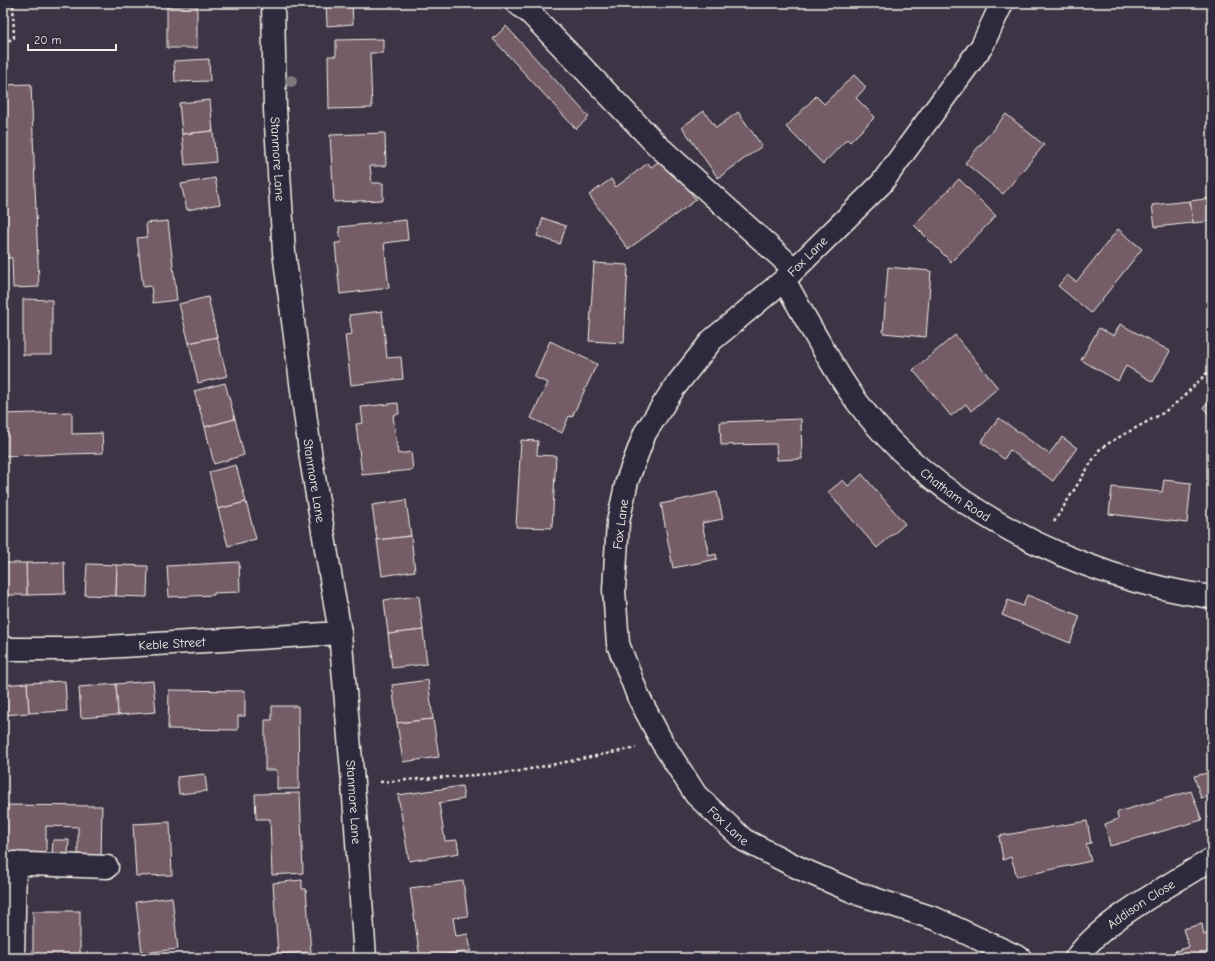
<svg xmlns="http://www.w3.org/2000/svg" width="1215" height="961" viewBox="0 0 1215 961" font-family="'Comic Neue',sans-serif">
	<rect width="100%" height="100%" fill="#3d3446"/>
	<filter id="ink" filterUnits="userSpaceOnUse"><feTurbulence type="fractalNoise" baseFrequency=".025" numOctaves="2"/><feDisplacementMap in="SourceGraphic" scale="8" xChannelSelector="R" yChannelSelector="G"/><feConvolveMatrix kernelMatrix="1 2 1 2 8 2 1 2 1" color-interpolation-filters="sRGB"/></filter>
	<g filter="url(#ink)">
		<!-- building -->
		<g fill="#755d68" stroke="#f4f1e8">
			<path d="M 167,3 L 197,3 L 197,5 L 167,6 Z"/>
			<path d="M 326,3 L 352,3 L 353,24 L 327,26 Z"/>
			<path d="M 197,5 L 197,48 L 167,48 L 167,6 Z"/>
			<path d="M 506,26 L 589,117 L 576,129 L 493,39 Z"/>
			<path d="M 383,39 L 383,53 L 370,53 L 372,108 L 329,109 L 328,56 L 336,56 L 336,40 Z"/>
			<path d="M 209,59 L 210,81 L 175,82 L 174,61 Z"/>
			<path d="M 854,75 L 866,87 L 856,98 L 875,117 L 850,142 L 847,139 L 823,164 L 786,127 L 816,96 L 824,104 Z"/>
			<path d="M 31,84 L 39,287 L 13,288 L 12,258 L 4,258 L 3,85 Z"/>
			<path d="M 210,100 L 213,131 L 182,134 L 179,103 Z"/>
			<path d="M 704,111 L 716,128 L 738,112 L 762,146 L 718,178 L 682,127 Z"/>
			<path d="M 1006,114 L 1044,145 L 1003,194 L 965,163 Z"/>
			<path d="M 213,131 L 216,162 L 185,165 L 182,134 Z"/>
			<path d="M 385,133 L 386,166 L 370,166 L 372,183 L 383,183 L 383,200 L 334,202 L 330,135 Z"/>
			<path d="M 665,157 L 696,200 L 628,249 L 589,195 L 611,179 L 616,187 L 648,163 L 651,167 Z"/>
			<path d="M 215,178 L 220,204 L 187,210 L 181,184 Z"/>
			<path d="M 959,179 L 996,216 L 951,262 L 914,225 Z"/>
			<path d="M 1212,198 L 1212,221 L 1193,223 L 1190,201 Z"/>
			<path d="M 1190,201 L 1193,223 L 1155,227 L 1152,205 Z"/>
			<path d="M 543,218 L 566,226 L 560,244 L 537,236 Z"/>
			<path d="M 406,220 L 408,240 L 384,243 L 389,288 L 340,294 L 335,243 L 341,243 L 339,227 Z"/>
			<path d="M 168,221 L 177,300 L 153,303 L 151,286 L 143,287 L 137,238 L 147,237 L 146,223 Z"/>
			<path d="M 1118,229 L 1142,249 L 1091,313 L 1058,286 L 1067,275 L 1076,282 Z"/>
			<path d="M 594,263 L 628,265 L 624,343 L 589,341 Z"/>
			<path d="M 888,267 L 931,271 L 926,337 L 883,333 Z"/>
			<path d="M 208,297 L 217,337 L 189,343 L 179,304 Z"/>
			<path d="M 23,299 L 52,300 L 52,355 L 23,355 Z"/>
			<path d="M 382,311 L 387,358 L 401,357 L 403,379 L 351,385 L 345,335 L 352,334 L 349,315 Z"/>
			<path d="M 1120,324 L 1170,351 L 1153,382 L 1126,366 L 1118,381 L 1081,360 L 1099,328 L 1114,336 Z"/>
			<path d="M 955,335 L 998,388 L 971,411 L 966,404 L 951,416 L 913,370 Z"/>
			<path d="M 217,337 L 227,376 L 198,383 L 189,343 Z"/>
			<path d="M 550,341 L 597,364 L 572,417 L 569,416 L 562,433 L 531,418 L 548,383 L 534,377 Z"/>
			<path d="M 225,383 L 235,419 L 205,427 L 194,391 Z"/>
			<path d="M 1212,401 L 1212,419 L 1203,407 Z"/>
			<path d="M 398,403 L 399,414 L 393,415 L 398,454 L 411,452 L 413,470 L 362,475 L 356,424 L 363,423 L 361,407 Z"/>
			<path d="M 72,412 L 72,434 L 102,433 L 103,453 L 3,456 L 3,414 Z"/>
			<path d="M 999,418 L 1049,454 L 1062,437 L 1077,448 L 1053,481 L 1010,450 L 1004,459 L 981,442 Z"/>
			<path d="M 235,419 L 244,455 L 214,464 L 205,427 Z"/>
			<path d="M 801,419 L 802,459 L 777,460 L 776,444 L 721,445 L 720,422 Z"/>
			<path d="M 521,440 L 538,441 L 537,455 L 556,456 L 552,528 L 516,527 Z"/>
			<path d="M 236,465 L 246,502 L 218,509 L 209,472 Z"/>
			<path d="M 862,474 L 905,524 L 877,548 L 828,492 L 843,480 L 848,486 Z"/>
			<path d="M 1164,480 L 1191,483 L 1187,523 L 1109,514 L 1112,487 L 1162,492 Z"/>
			<path d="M 717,492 L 723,519 L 702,523 L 709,556 L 716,554 L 717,559 L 673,568 L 661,504 Z"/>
			<path d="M 406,500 L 411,536 L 377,540 L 372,505 Z"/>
			<path d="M 246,502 L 256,539 L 228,546 L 218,509 Z"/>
			<path d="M 411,536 L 415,571 L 382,576 L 377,540 Z"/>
			<path d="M 64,562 L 65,594 L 27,595 L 26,563 Z"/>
			<path d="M 239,562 L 240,592 L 214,593 L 214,595 L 169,597 L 167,566 Z"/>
			<path d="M 3,563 L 26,563 L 27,595 L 3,595 Z"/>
			<path d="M 87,564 L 117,565 L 116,596 L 85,595 Z"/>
			<path d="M 117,565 L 148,566 L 147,597 L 116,596 Z"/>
			<path d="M 1027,595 L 1080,616 L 1070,643 L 1002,615 L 1008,600 L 1023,606 Z"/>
			<path d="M 419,596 L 423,630 L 388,634 L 384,600 Z"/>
			<path d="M 423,630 L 427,664 L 392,668 L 388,634 Z"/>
			<rect x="1209" y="675" width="3" height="26"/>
			<path d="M 428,680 L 433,719 L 397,723 L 392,685 Z"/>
			<path d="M 65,681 L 67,711 L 29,713 L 27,683 Z"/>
			<path d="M 153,681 L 156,712 L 118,715 L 116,684 Z"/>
			<path d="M 27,683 L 29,713 L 3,715 L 3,685 Z"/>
			<path d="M 116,684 L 118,715 L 81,718 L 79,687 Z"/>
			<path d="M 169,690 L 245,691 L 245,716 L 238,716 L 238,730 L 168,729 Z"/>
			<path d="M 272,706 L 298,706 L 299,789 L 277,789 L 277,770 L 265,770 L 265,720 L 272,720 Z"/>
			<path d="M 433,719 L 439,757 L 403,762 L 397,723 Z"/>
			<path d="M 1212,772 L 1212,795 L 1201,798 L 1194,776 Z"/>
			<path d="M 205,774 L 207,791 L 179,794 L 177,777 Z"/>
			<path d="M 462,786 L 464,799 L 439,803 L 445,841 L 457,840 L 459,853 L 409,861 L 398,795 Z"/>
			<path d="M 1191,791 L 1202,820 L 1110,846 L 1105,824 L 1118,819 L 1117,812 Z"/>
			<path d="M 300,793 L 303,873 L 272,875 L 270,819 L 256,819 L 255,794 Z"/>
			<path d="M 3,805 L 102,806 L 101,860 L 78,860 L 78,827 L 46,826 L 46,860 L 3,859 Z"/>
			<path d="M 1087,821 L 1091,843 L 1086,844 L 1091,861 L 1017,877 L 1011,857 L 1003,860 L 999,836 Z"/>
			<path d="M 170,822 L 172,875 L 136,876 L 133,824 Z"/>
			<path d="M 53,840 L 69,840 L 68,855 L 52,855 Z"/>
			<path d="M 302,880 L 302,889 L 306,889 L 311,952 L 278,954 L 273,883 Z"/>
			<path d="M 463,881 L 468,916 L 453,918 L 456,936 L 468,934 L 471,951 L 420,958 L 410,888 Z"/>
			<path d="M 172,897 L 178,949 L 142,953 L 136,902 Z"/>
			<rect x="33" y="911" width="47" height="47"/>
			<path d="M 1202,924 L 1204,935 L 1212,931 L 1212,958 L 1178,958 L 1175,951 L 1189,947 L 1183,929 Z"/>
		</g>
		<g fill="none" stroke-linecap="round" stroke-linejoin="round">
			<!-- minor casing -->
			<g stroke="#f4f1e8" stroke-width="25">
				<g id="minor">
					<path id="s1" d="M 273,3 L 275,109 L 284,252 L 311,459 L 340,633 L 353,783 L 365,958"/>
					<path d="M 517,3 L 531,14 L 657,145 L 794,269"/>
					<path id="s2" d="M 1002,3 L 982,46 L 881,184 L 784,280 L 712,340 L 674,388 L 645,433 L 627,481 L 618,522 L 614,590 L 618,644 L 638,696 L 662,742 L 696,795 L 744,840 L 801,869 L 859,894 L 936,919 L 1020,958"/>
					<path id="s3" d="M 784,280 C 805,317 826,357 850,392 C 927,503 1080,580 1212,597"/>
					<path id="s4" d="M 3,649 L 72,649 L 340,633"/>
					<path d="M 3,863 L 107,867"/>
					<path d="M 13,958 L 15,863"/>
					<path id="s5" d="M 1076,958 C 1103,920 1172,884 1212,859"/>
				</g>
			</g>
			<!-- path -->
			<g stroke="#f4f1e8" stroke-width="2.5" stroke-dasharray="3 3" stroke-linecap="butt">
				<path d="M 3,43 L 14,38 L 13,3"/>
				<path d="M 1054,522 L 1099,450 L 1112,441 L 1163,413 L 1180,400 L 1212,368"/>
				<path d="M 380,782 L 515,772 L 636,748"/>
				<path d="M 291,958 L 338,955"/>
			</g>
			<!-- minor -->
			<use href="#minor" stroke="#2f2a3d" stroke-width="22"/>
		</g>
		<!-- trees -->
		<circle fill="#7d7a7c" cx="291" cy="81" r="6"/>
	</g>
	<g text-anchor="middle" stroke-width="4" stroke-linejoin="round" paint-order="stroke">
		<!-- street labels -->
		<g font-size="13" fill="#f4f1e8" stroke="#2f2a3d">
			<text dy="5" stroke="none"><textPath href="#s1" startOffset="156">Stanmore Lane</textPath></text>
			<text transform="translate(807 256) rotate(-45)" y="5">Fox Lane</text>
			<text dy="5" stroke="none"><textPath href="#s1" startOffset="480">Stanmore Lane</textPath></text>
			<text dy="5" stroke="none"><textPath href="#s3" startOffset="278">Chatham Road</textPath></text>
			<text transform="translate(620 524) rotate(-82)" y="5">Fox Lane</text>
			<text dy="5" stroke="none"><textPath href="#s4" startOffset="169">Keble Street</textPath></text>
			<text dy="5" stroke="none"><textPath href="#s1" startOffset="804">Stanmore Lane</textPath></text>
			<text dy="5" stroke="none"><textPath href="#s2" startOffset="994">Fox Lane</textPath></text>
			<text dy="5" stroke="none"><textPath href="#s5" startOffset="85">Addison Close</textPath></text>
		</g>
	</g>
	<!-- margin -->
	<rect width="1215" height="961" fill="none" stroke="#2f2a3d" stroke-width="16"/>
	<rect x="8" y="8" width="1199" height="945" fill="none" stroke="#f4f1e8" stroke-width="1.5" filter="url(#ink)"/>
	<!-- scale -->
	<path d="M28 44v6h88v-6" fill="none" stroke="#f4f1e8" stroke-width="2"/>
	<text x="34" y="44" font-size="12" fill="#f4f1e8" stroke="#2f2a3d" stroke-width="3" paint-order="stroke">20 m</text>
</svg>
